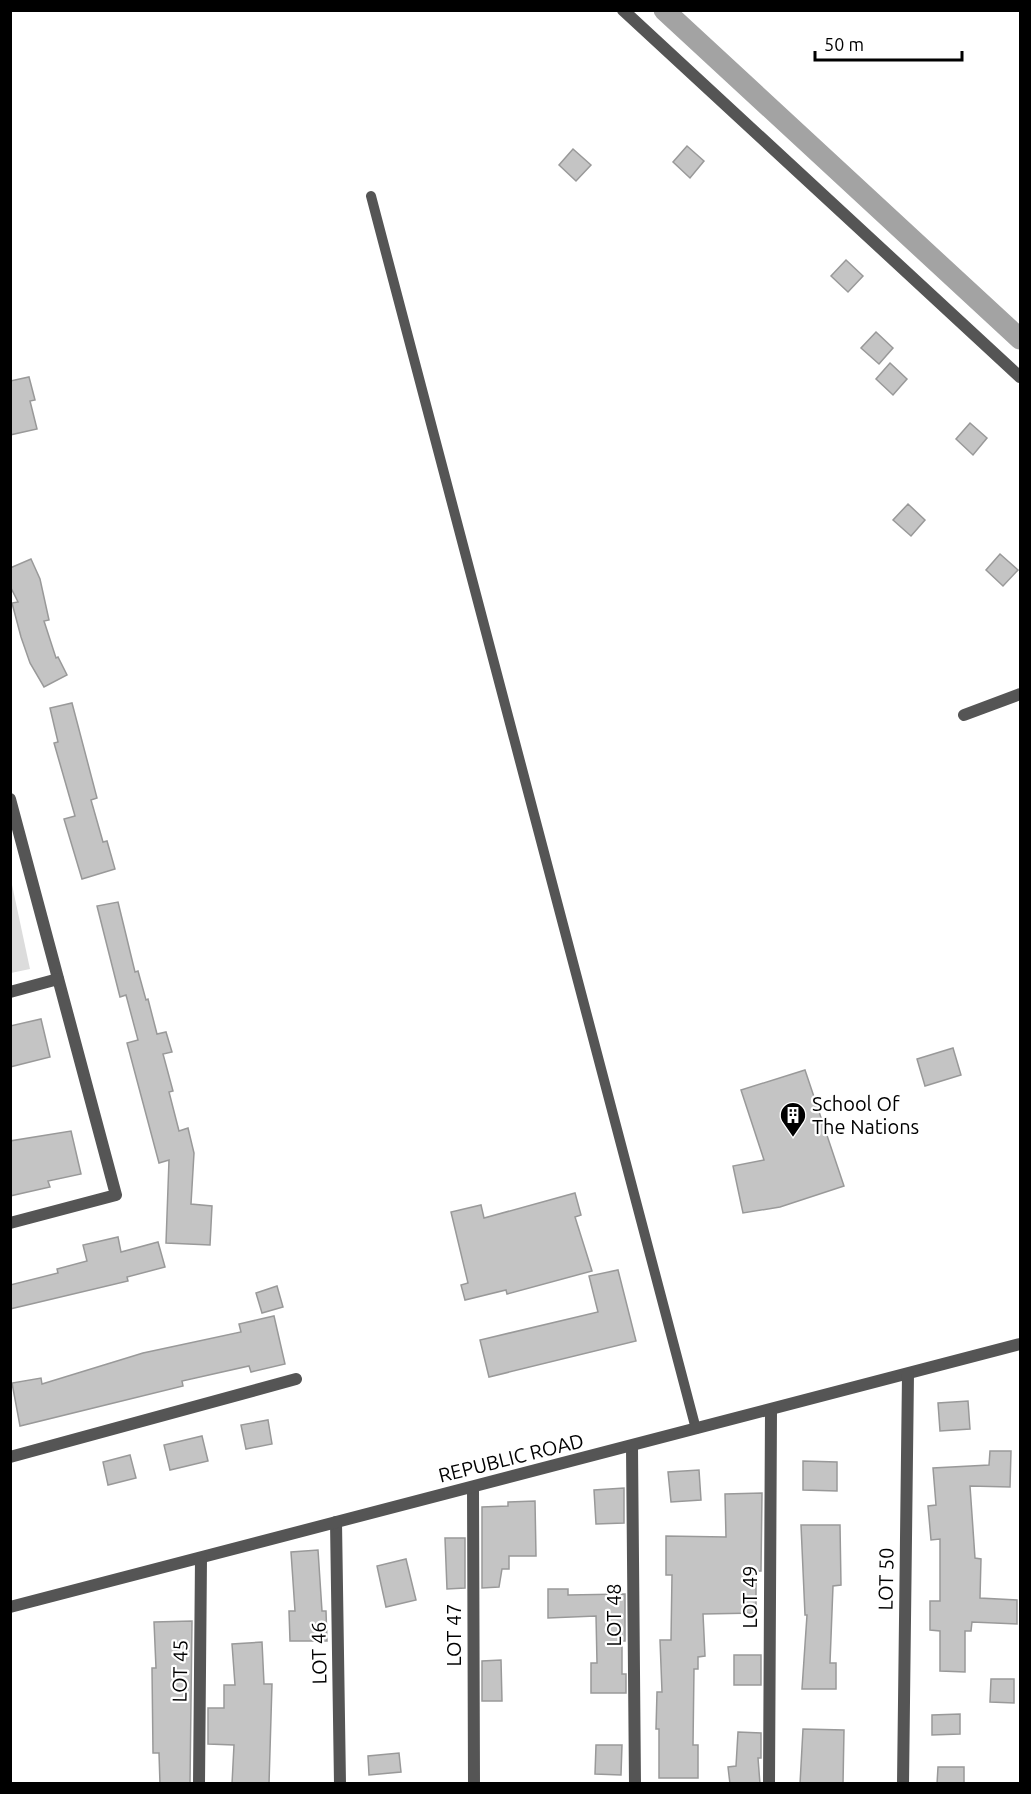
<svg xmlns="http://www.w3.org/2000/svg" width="1031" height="1794" viewBox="0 0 1031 1794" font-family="Ubuntu,sans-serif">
	<rect width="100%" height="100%" fill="#fff"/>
	<!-- green -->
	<path fill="#dcdcdc" d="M 11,880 L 30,969 L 11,973 L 10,973 Z"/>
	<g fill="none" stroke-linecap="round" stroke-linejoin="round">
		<!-- canal -->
		<path stroke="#a3a3a3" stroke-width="21" d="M 664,10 L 1020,339"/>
	</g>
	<!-- building -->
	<g fill="#c4c4c4" stroke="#999" stroke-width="1.5">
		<path d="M 687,146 L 704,161 L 690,178 L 673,162 Z"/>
		<path d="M 573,149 L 591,165 L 576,181 L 559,165 Z"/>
		<path d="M 846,260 L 863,276 L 848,292 L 831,276 Z"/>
		<path d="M 876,332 L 893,348 L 879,364 L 861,348 Z"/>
		<path d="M 890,363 L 907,379 L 893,395 L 876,379 Z"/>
		<path d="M 29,377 L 35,400 L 30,401 L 37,429 L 10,435 L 10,381 Z"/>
		<path d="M 970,423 L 987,438 L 973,455 L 956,439 Z"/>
		<path d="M 908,504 L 925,520 L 911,536 L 893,520 Z"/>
		<path d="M 1000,554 L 1018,570 L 1003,586 L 986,570 Z"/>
		<path d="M 31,559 L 40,579 L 49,620 L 44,621 L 56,658 L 58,657 L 67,675 L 44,687 L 30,663 L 21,637 L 12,603 L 18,602 L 10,586 L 10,568 Z"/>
		<path d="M 72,703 L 97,798 L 91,800 L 103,842 L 107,841 L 115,869 L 82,879 L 64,819 L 75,816 L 54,743 L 58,742 L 50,708 Z"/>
		<path d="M 118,902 L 135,972 L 138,971 L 146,1000 L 148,999 L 157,1034 L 166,1032 L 172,1052 L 163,1054 L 173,1091 L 169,1092 L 179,1131 L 188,1128 L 194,1153 L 191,1204 L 212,1206 L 210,1245 L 166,1243 L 169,1160 L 159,1163 L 127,1043 L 138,1040 L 126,995 L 120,997 L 97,906 Z"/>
		<path d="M 41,1019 L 50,1057 L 10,1067 L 10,1026 Z"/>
		<path d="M 953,1048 L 961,1075 L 925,1086 L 917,1059 Z"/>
		<path d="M 805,1070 L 844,1186 L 780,1207 L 743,1213 L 733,1166 L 764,1160 L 741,1090 Z"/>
		<path d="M 71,1131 L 81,1174 L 48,1181 L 50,1187 L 10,1196 L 10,1141 Z"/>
		<path d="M 575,1193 L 581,1215 L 575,1217 L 592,1271 L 507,1294 L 506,1290 L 465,1300 L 461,1285 L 468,1283 L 451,1212 L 481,1205 L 484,1218 Z"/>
		<path d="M 118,1237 L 121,1252 L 158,1242 L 165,1267 L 127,1277 L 128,1281 L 10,1309 L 10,1285 L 58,1273 L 57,1269 L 87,1261 L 83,1245 Z"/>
		<path d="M 618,1270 L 636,1341 L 489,1377 L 480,1340 L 598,1312 L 589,1276 Z"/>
		<path d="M 277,1286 L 283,1307 L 262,1313 L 256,1293 Z"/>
		<path d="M 274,1316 L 285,1364 L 251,1372 L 249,1366 L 182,1381 L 183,1386 L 20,1426 L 12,1383 L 41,1378 L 42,1384 L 143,1353 L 241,1332 L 239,1324 Z"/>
		<path d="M 968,1401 L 970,1429 L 940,1431 L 938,1403 Z"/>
		<path d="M 268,1420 L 272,1444 L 246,1449 L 241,1425 Z"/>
		<path d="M 202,1436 L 208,1461 L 170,1470 L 164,1445 Z"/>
		<path d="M 990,1451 L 1011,1451 L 1010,1487 L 970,1486 L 975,1558 L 981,1559 L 980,1598 L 1017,1600 L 1017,1624 L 972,1622 L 971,1631 L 965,1631 L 965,1672 L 940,1671 L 940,1631 L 930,1630 L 930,1601 L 940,1601 L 940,1539 L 931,1540 L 928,1506 L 936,1505 L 933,1468 L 989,1465 Z"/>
		<path d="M 130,1455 L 136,1478 L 108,1485 L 103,1462 Z"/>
		<path d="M 803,1461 L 837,1462 L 837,1491 L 803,1490 Z"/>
		<path d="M 699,1470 L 701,1500 L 671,1502 L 668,1472 Z"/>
		<path d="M 624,1488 L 624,1523 L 596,1524 L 594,1490 Z"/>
		<path d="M 762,1493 L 761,1571 L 756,1571 L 756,1613 L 703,1614 L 705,1656 L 698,1657 L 698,1669 L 694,1669 L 693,1745 L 698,1745 L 698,1778 L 659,1778 L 659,1729 L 656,1729 L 657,1692 L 662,1692 L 660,1640 L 671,1640 L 672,1575 L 666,1575 L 666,1536 L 726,1537 L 725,1494 Z"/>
		<path d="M 535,1501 L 536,1556 L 509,1556 L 509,1569 L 502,1569 L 499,1587 L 482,1588 L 482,1507 L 508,1506 L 508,1502 Z"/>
		<path d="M 801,1525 L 840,1525 L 841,1585 L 833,1586 L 830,1663 L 836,1663 L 836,1689 L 802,1689 L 807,1615 L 805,1615 Z"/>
		<path d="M 445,1538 L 465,1538 L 465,1588 L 447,1589 Z"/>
		<path d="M 318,1550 L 322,1611 L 326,1611 L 327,1641 L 290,1641 L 289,1611 L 295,1611 L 291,1552 Z"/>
		<path d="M 406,1559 L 416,1600 L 386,1607 L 377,1566 Z"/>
		<path d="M 548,1589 L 568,1589 L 568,1595 L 625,1594 L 625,1641 L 622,1641 L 622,1674 L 626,1674 L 626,1693 L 591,1693 L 591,1663 L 597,1663 L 596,1616 L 548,1618 Z"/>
		<path d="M 192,1621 L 190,1784 L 160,1784 L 159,1753 L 153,1753 L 152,1668 L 156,1668 L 154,1622 Z"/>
		<path d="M 262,1642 L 264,1684 L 272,1684 L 269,1784 L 232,1784 L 234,1745 L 208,1744 L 208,1708 L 224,1708 L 224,1685 L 235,1685 L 232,1644 Z"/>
		<rect x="734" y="1655" width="27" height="30"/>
		<path d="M 501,1660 L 502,1701 L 482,1701 L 482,1661 Z"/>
		<path d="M 991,1679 L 1014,1679 L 1014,1703 L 990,1702 Z"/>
		<path d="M 960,1714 L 960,1734 L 932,1735 L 932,1715 Z"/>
		<path d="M 803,1729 L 844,1730 L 843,1784 L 800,1784 Z"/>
		<path d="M 738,1732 L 761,1733 L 761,1758 L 758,1758 L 760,1784 L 730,1784 L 728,1767 L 736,1766 Z"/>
		<path d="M 596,1745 L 622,1745 L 621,1775 L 595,1774 Z"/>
		<path d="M 399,1753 L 401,1772 L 369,1775 L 368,1756 Z"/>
		<path d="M 938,1767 L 964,1767 L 964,1784 L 937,1784 Z"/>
	</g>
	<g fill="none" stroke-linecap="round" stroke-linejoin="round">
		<!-- service -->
		<path stroke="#555" stroke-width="10" d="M 371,196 L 696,1429"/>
		<!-- minor -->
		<g stroke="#555" stroke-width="12">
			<path d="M 623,10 L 1020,377"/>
			<path d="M 964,715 L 1020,694"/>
			<path d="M 10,799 L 116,1195 L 10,1223"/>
			<path d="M 10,992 L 58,979"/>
			<path d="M 632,1447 L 635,1784"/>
			<path d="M 10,1457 L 296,1379"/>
			<path d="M 473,1487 L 474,1784"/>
			<path d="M 336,1522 L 340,1784"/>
			<path d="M 10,1607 L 1020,1344"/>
			<path d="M 199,1784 L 201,1558"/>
			<path d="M 769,1784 L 771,1411"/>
			<path d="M 903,1784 L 908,1374"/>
		</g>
	</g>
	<!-- icons -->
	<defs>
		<g id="building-pin" transform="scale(1.35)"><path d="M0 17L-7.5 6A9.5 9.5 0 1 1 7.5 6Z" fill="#000" stroke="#fff"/><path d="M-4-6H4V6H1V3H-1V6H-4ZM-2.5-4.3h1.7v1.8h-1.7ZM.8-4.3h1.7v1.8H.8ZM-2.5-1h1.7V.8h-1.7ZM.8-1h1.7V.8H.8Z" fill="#fff"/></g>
	</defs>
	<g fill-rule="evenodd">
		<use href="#building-pin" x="793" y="1115"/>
	</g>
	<g text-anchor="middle" stroke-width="4.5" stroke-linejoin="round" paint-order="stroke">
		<!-- poi labels -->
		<g font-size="20" fill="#000" stroke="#fff" text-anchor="start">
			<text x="812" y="1111">School Of<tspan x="812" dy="23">The Nations</tspan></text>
		</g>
		<!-- street labels -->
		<g font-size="20" fill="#000" stroke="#fff">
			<text transform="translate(511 1458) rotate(-14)" y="7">REPUBLIC ROAD</text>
			<text transform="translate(886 1579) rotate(-89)" y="7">LOT 50</text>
			<text transform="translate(750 1597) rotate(-90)" y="7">LOT 49</text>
			<text transform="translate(614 1615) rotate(-90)" y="7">LOT 48</text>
			<text transform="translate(454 1635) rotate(-90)" y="7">LOT 47</text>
			<text transform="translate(319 1653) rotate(-91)" y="7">LOT 46</text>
			<text transform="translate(180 1671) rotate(-89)" y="7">LOT 45</text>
		</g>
	</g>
	<!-- border -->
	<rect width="1031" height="1794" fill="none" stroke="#000000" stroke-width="24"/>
	<!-- scale -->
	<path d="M815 51v9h147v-9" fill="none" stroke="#000000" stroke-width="3"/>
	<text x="824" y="51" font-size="18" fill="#000000" stroke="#ffffff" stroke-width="4.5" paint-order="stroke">50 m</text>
</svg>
